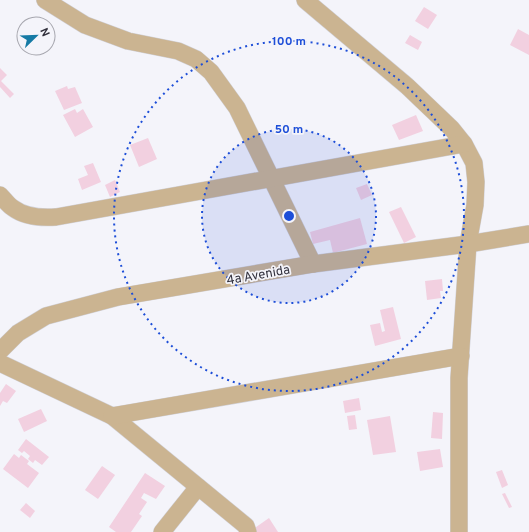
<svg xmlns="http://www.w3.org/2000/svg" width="529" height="532" viewBox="0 0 529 532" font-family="Overpass,sans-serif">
	<rect width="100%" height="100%" fill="#f4f4fa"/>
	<!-- building -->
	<g fill="#f2d0e0">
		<path d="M 424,7 L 437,15 L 428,29 L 415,21 Z"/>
		<path d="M 518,29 L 529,35 L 529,55 L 510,45 Z"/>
		<path d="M 410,35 L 422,42 L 418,50 L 405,43 Z"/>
		<path d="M 0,68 L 7,75 L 1,81 L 14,94 L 10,98 L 0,87 Z"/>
		<path d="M 67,86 L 68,89 L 75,87 L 82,103 L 64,110 L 55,91 Z"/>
		<path d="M 75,109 L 77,113 L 83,109 L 93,127 L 75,137 L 63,115 Z"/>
		<path d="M 416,115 L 423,131 L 399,140 L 392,125 Z"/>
		<path d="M 148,138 L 157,159 L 139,167 L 130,145 Z"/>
		<path d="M 93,163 L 101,182 L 82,190 L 78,179 L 88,175 L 84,166 Z"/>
		<path d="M 115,180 L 120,192 L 110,197 L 105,185 Z"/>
		<path d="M 367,184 L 372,195 L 361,200 L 356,188 Z"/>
		<path d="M 401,207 L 416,237 L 404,243 L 389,212 Z"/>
		<path d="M 360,218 L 367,244 L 333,253 L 330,240 L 313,244 L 310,232 Z"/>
		<path d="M 442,279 L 443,291 L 440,291 L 441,298 L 427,300 L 425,281 Z"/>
		<path d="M 393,307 L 401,339 L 375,346 L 370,325 L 380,323 L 382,332 L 385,331 L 380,310 Z"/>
		<path d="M 6,384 L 16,391 L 7,403 L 3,401 L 0,406 L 0,393 Z"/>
		<path d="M 359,398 L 361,410 L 345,413 L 343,401 Z"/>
		<path d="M 41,409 L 47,421 L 24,432 L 18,419 Z"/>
		<path d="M 433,412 L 443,413 L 442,439 L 431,438 Z"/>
		<path d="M 355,415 L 357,429 L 349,430 L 347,416 Z"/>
		<path d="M 390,416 L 396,452 L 373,455 L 367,420 Z"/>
		<path d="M 26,439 L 49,457 L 42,465 L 35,460 L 33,463 L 28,459 L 30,456 L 24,451 L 22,453 L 18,450 Z"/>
		<path d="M 440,449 L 443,467 L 420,471 L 417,452 Z"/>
		<path d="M 14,454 L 19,458 L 21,455 L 29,461 L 27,464 L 39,473 L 28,488 L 3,469 Z"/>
		<path d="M 102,466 L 115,475 L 98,499 L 85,490 Z"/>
		<path d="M 502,470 L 508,485 L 502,488 L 496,472 Z"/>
		<path d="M 145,473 L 165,486 L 156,499 L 144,493 L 141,498 L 147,502 L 139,514 L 142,516 L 131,532 L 116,532 L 109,527 Z"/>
		<path d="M 505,493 L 512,507 L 509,508 L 502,494 Z"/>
		<path d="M 26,503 L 35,511 L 30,518 L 20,510 Z"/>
		<path d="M 269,518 L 278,532 L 254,532 L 252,530 Z"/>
	</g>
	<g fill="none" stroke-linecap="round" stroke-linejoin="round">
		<!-- minor casing -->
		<g stroke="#d1d1d8" stroke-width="18">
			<g id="minor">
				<path d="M 45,0 L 85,25 L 128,41 L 178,51 L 196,59 L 211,72 L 237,108 L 313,264"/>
				<path d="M 305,0 L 407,86 L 452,129 L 464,144 L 474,163 L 476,182 L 475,205 L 468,244 L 459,378 L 459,532"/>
				<path d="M 0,195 C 4,199 8,205 13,208 C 25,217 42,218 56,217 L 464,144"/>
				<path d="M 0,351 L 18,333 L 46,316 L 118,297 L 313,264 L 468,244 L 529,234"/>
				<path d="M 0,363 L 112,416 L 246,526 L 248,532"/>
				<path d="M 112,416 L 461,356"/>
				<path d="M 162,532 L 198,487"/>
			</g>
		</g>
		<!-- minor -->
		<use href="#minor" stroke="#cbb491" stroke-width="17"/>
	</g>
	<!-- distance rings -->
	<circle cx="289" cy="216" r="87" fill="#1d4ed8" fill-opacity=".12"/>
	<g fill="none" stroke="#1d4ed8" stroke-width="2" stroke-dasharray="2 4">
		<circle cx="289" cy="216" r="87"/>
		<circle cx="289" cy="216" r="175"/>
	</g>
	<g text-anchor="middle" stroke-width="3.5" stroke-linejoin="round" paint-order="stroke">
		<!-- street labels -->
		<g font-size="13" fill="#31303c" stroke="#f4f4fa">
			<text transform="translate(258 274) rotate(-10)" y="5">4a Avenida</text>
		</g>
	</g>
	<circle cx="289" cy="216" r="6" fill="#1d4ed8" stroke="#f4f4fa" stroke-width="2"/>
	<g font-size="12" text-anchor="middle" font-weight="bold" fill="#1d4ed8" stroke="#f4f4fa" stroke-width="3.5" stroke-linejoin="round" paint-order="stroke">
		<text x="289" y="45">100 m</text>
		<text x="289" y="133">50 m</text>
	</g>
	<!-- north arrow -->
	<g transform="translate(36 36) rotate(67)"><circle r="19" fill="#f4f4fa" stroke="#a6a6ae"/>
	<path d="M0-3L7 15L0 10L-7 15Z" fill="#157aa5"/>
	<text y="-6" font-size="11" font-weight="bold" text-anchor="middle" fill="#31303c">N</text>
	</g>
</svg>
